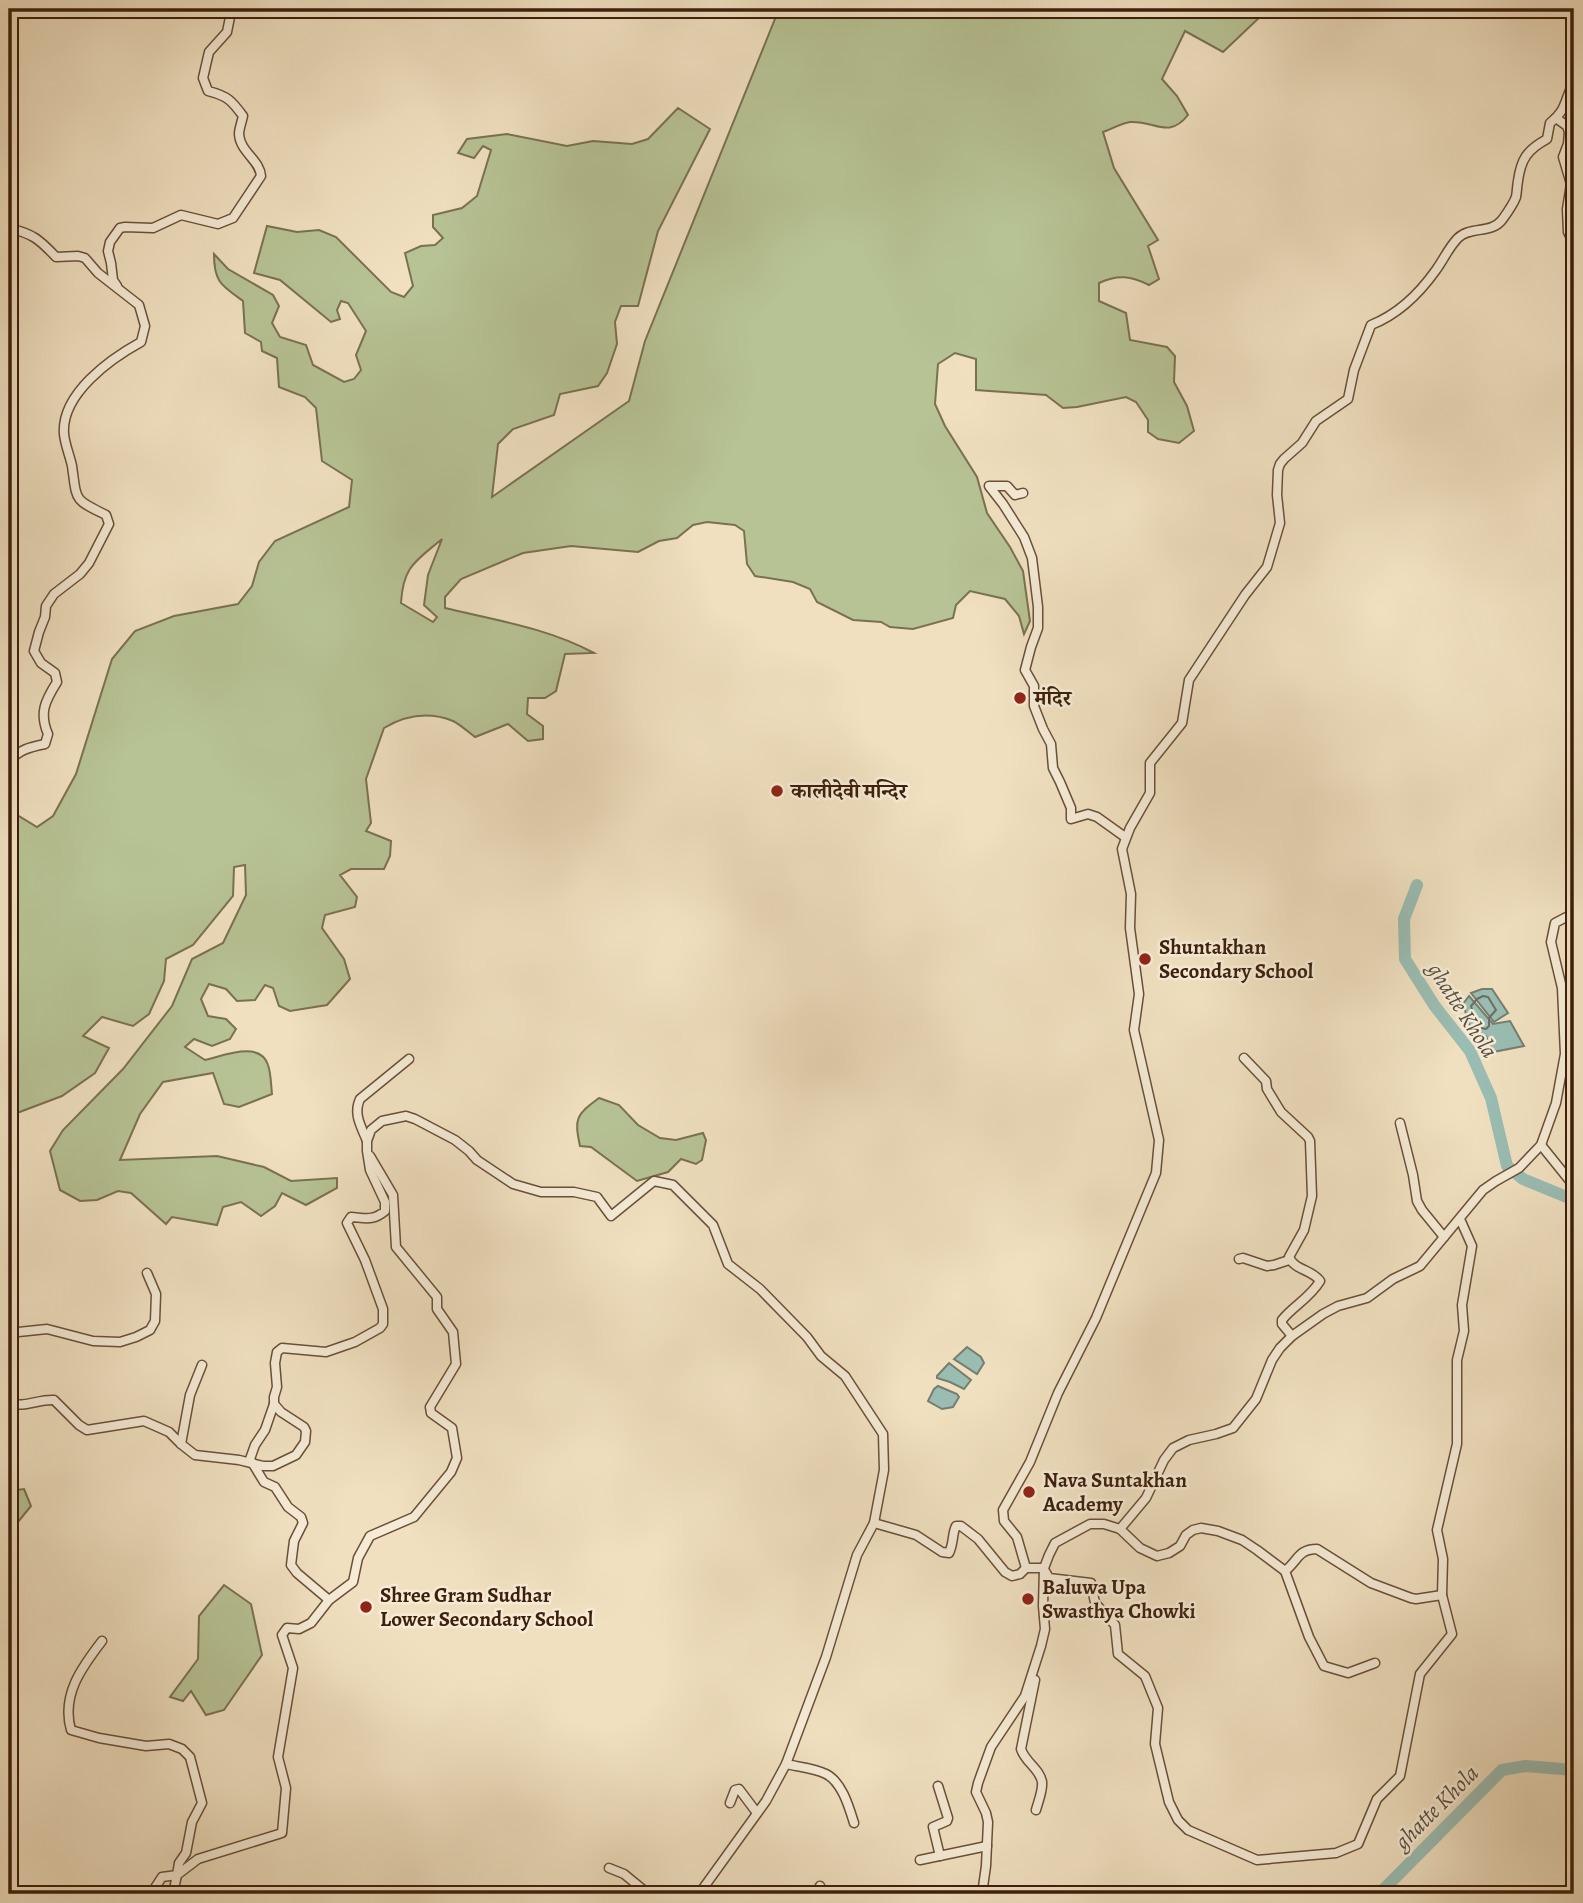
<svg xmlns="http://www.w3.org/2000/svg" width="1583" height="1903" viewBox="0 0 1583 1903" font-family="Alegreya,'Noto Serif Devanagari',serif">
	<rect width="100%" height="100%" fill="#f0e0c0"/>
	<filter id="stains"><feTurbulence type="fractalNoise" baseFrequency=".00286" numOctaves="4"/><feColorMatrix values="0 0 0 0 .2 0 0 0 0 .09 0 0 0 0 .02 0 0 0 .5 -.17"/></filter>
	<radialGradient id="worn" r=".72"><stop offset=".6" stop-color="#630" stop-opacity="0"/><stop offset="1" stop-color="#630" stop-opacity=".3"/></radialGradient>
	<!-- green -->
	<g fill="#b7c395" stroke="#7a7150" stroke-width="2" fill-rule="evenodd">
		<path d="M 779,9 L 1260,9 L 1261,16 L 1223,52 L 1185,31 L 1162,79 L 1177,96 L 1188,115 C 1168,140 1154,120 1130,122 C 1122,123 1111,129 1103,132 L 1114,168 L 1158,240 L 1148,246 L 1159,279 L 1149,285 C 1131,276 1118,274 1099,283 L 1099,301 L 1126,313 L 1130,340 L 1167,347 L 1175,356 L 1174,382 L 1187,406 L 1194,431 L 1179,443 L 1158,439 L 1148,432 L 1148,420 L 1136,402 L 1126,397 L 1077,407 L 1063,408 L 1046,395 L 976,390 L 976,359 L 955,353 L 938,364 L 935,404 L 945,426 L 977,477 L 987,513 L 1010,547 L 1023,571 L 1030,621 L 1024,634 L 1019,616 L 1005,599 L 970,591 L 956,605 L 953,618 L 913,629 L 890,627 L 881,622 L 853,620 L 817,602 L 810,589 L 793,582 L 755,576 L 747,564 L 744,531 L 735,525 L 707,522 L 693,525 L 677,538 L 659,541 L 638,552 L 571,546 L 523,553 L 461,579 L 445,597 L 445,608 C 495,620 548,628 594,653 L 565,654 L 556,691 L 545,698 L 528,698 L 527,714 L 543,726 L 543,739 L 528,741 L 508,724 L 475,737 C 468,732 461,725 453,721 C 428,711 406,715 384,728 L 366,779 L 371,823 L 366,831 L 391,841 L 390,856 L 384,869 L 351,869 L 340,875 L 357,897 L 355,907 L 325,915 L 322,928 L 344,959 L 350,979 L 327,1005 L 290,1011 L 279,1006 L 273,988 L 265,985 L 255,1000 L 237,1001 L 226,989 L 209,984 L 201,999 L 208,1016 L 226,1019 L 236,1029 L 230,1039 L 212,1046 L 194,1039 L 185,1047 L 205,1060 C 223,1056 260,1040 268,1065 C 271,1073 271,1085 272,1094 L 239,1107 L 224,1104 L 213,1073 L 163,1082 L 140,1114 L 120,1160 L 217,1156 L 264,1167 L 291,1181 L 337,1178 L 337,1188 L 306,1205 L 282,1193 L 275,1206 L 261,1216 L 241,1202 L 223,1207 L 217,1225 L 172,1217 L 166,1224 L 131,1193 L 118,1191 L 97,1200 L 80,1201 L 60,1190 L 50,1151 L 63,1130 L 123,1069 L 172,1006 L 192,959 L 223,943 L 246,895 L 245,865 L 234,867 L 233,896 L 193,945 L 166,959 L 164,981 L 149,1014 L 133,1026 L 102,1017 L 83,1036 L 109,1048 L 95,1073 L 62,1096 L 9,1116 L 9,810 L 37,827 L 53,816 L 76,774 L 112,659 L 135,631 L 174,616 L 238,604 L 252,586 L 259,562 L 275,541 L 349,507 L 352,480 L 322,461 L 316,408 L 305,397 L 279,387 L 277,358 L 262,351 L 261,342 L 245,333 L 243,301 C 221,285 214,282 214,254 L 228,269 L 273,295 L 279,306 L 272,323 L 280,337 L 306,345 L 313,365 L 344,382 L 354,379 L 361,370 L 356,355 L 366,331 L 348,303 L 341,301 L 337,310 L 340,319 L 331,322 L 280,280 L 254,273 L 267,226 L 297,232 L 319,230 L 336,237 L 391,292 L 404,297 L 413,286 L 405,253 L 421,246 L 435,245 L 443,238 L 433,227 L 433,215 L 462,208 L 477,196 L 491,150 L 483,146 L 474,158 L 458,153 L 467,139 L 507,134 L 567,146 L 593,141 L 632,144 L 648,139 L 678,108 L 710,129 L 658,231 L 638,306 L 621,306 L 615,322 L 617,344 L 607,373 L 598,386 L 560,394 L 554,415 L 513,429 L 498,444 L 492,497 L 629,401 L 645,341 ZM 442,539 L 428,575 L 424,605 L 437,617 L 433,622 L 401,603 C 403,566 416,561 442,539 Z"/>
		<path d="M 599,1098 L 619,1105 L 638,1125 L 660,1138 L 676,1140 L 703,1133 L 706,1140 L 702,1160 L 696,1164 L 681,1159 L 668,1172 L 637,1181 L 591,1147 L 580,1146 C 574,1118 576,1115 599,1098 Z"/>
		<path d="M 24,1489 L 31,1506 L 9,1533 L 9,1514 L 17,1490 Z"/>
		<path d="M 224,1585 L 251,1604 L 262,1655 L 224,1710 L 206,1715 L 191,1691 L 183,1701 L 170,1697 L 198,1659 L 199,1616 Z"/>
	</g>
	<!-- water -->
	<g fill="#9abdb3" stroke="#757e70" stroke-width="2">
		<path d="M 1482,989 L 1492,989 L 1508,1013 L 1494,1022 L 1471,993 Z"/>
		<path d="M 1469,996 L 1493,1024 L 1510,1021 L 1524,1046 L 1493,1052 L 1486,1036 L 1480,1036 L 1470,1027 L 1463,1004 Z"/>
		<path d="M 967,1347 L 981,1357 L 984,1363 L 977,1374 L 954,1359 Z"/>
		<path d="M 949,1363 L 971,1380 L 964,1389 L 950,1382 L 937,1378 L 937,1376 Z"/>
		<path d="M 938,1386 L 957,1394 L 959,1397 L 953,1407 L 942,1409 L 928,1401 L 934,1389 Z"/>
	</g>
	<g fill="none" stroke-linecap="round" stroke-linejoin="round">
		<!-- shore -->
		<path stroke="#6c6e60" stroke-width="2" d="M 1483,996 L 1488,997 L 1496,1010 L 1489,1018 L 1489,1026 L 1486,1029 C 1475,1028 1474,1015 1471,1006 L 1477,999 Z"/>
		<!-- river -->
		<g stroke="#9abdb3" stroke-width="12">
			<path d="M 1417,885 L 1404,919 L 1405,959 L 1434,1005 L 1470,1051 L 1491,1098 L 1507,1166 L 1523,1179 L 1574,1200"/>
			<path d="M 1379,1894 L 1502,1770 L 1526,1766 L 1574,1770"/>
		</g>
		<!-- minor casing -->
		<g stroke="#6a4f39" stroke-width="11">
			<g id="minor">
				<path d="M 1556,118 L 1567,126 L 1569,132 L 1568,144 L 1563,157 L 1571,184 L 1567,209 L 1568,232 L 1574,244"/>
				<path d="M 9,228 C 33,234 39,239 56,257 L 78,256 L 85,258 L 98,273 L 139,305 L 145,326 L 141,342 C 110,359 61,394 64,434 C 65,445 70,456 72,466 C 77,501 73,499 106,515 L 109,524 L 89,563 L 80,574 L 54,594 L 46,606 L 45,617 L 39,632 L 34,651 L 41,663 L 55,673 L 57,682 C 45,701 39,713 48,734 L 45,744 C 30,747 18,750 9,762"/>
				<path d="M 117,286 L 113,280 L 111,263 L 108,251 L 110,242 L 120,228 L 125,227 L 153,228 L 181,215 L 218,224 L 233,218 L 261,176 C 260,160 240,152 239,134 C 239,129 242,121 243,116 C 232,101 228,96 208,91 L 203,78 L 209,52 L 227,32 L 230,17 L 226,9"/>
				<path d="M 1023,493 L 1015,495 L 1007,486 L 989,486 L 1003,504 L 1024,537 L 1032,558 L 1038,607 L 1038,628 L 1031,647 L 1025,670 L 1034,686 L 1034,706 L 1043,729 L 1051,744 L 1053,768 L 1060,782 L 1071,808 L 1071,819 L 1088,814 L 1097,817 L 1125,837"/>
				<path d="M 1244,1058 L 1266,1081 L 1267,1089 L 1281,1112 L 1308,1137 L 1310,1141 L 1312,1196 L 1304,1230 L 1289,1257 C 1294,1270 1313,1270 1320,1281 C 1310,1298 1293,1306 1282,1320 L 1282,1324 L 1292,1336"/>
				<path d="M 1400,1123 L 1413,1175 L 1417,1201 L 1422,1210 L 1444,1237"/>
				<path d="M 367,1141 C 361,1126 353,1114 360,1099 L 409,1059"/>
				<path d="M 1541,1145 L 1574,1186"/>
				<path d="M 1239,1259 L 1243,1258 L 1267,1266 L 1274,1265 L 1289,1260"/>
				<path d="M 9,1333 L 47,1329 L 93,1341 L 120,1342 L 136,1337 L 150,1330 L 155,1321 L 156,1294 L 147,1273"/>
				<path d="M 9,1403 C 25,1408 38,1399 54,1400 L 79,1425 L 87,1430 L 144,1421 L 169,1432 L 181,1444 L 195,1455 L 239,1460 L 263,1466 L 273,1466 L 296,1455 L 305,1442 L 306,1431 L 304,1427 L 281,1412 L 274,1404 L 274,1397 L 277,1387 L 275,1363 L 277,1352 L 282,1348 L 326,1352 L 355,1342 L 380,1328 L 383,1324 L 383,1309 L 365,1260 L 347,1223 L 351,1217 C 366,1218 373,1221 385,1211 L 385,1202 L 370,1170 L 367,1151 L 367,1141 L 371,1130 L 382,1121 L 406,1116 L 415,1119 L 455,1140 L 469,1151 L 477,1160 L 513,1184 L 541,1192 L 574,1192 L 597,1197 L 611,1216 L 654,1181 L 673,1185 L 713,1225 L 728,1264 L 760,1289 L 807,1337 L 821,1356 L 845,1376 L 883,1434 L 884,1470 L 874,1523"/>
				<path d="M 274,1404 L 265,1430 L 255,1445 L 250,1459 L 264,1482 L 275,1487 L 288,1507 L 301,1517 L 303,1523 L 294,1541 L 291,1565 L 297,1573 L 329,1600"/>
				<path d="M 181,1444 L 190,1395 L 202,1365"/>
				<path d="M 1120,1529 L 1140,1548 L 1157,1556 L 1169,1553 L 1180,1546 L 1186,1535 L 1193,1530 L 1201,1528 L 1218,1531 L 1242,1540 L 1257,1550 L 1285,1571 L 1309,1637 L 1324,1666 L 1348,1673 L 1375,1663"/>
				<path d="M 1026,1568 L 1017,1537 L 1004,1521 L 1003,1510 L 1030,1462 L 1058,1393 L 1096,1318 L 1156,1173 L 1159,1140 L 1134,1030 L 1139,994 L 1130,928 L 1131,894 L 1122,849 L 1130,828 L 1150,793 L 1150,763 L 1182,723 L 1189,680 L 1245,595 L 1267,567 L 1280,523 L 1277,495 L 1278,470 L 1280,464 L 1284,459 L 1302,443 L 1316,421 L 1348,399 L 1354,370 L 1371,325 C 1399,314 1419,294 1436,270 C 1444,259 1449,247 1458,238 C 1470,226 1491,234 1502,220 C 1507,213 1513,205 1516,197 C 1517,192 1517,186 1518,181 C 1521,159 1527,150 1547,139 L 1550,123 C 1567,110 1564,100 1574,82"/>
				<path d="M 1045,1571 L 1049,1578 L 1091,1583 L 1095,1603 L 1115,1625 L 1118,1654 L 1145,1676 L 1158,1708 L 1155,1744 L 1169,1802 L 1178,1820 L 1188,1830 L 1257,1860 L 1336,1853 L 1358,1844 L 1377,1799 L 1400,1776 L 1420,1674 L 1452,1634 L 1442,1595 L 1443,1559 L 1437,1530 L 1457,1444 L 1457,1360 L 1464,1331 L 1462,1305 L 1472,1246 L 1460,1219"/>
				<path d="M 1285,1571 C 1298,1561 1298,1549 1317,1549 L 1371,1583 L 1411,1598 L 1416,1599 L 1442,1595"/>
				<path d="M 102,1641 C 82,1667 61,1695 71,1730 L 99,1738 L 146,1746 L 169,1744 L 182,1749 L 190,1757 L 202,1803 L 192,1822 L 186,1853 L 179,1863 L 177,1875 L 162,1877 L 151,1894"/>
				<path d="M 1035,1680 L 1021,1749 C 1025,1762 1040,1769 1042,1782 C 1043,1791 1038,1802 1036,1810"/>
				<path d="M 786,1764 C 799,1767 814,1768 826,1774 C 842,1782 849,1807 854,1823"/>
				<path d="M 938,1786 L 948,1818 L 947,1821 L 933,1827 L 940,1856"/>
				<path d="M 730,1803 L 735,1790 L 739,1789 L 757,1813"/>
				<path d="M 920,1860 L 987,1846"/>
				<path d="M 609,1868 L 624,1874 L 646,1892 L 651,1891 L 655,1894"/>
				<path d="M 173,1894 L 177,1875 L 198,1859 L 282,1833 L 286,1788 L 278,1757 L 293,1668 L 282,1635 L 287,1628 L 299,1629 L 311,1623 L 329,1600 L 353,1582 L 358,1558 L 370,1536 L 414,1517 L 451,1472 L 457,1458 L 452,1428 L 431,1413 L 430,1407 L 456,1364 L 453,1332 L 437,1309 L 437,1297 L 396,1247 L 393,1195 L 370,1156"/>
				<path d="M 699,1894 L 766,1801 L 786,1764 L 826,1657 L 857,1555 L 874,1523 L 916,1535 L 942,1552 L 949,1553 C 954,1543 952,1533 956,1526 L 961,1526 L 978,1539 L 1005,1572 L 1012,1576 L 1020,1574 L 1026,1568 L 1044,1568"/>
				<path d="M 816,1894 L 820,1886"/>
				<path d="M 982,1894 L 986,1866 L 988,1822 L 986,1813 L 976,1792 L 978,1783 L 991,1747 L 1025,1696 L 1041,1646 L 1045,1629 L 1043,1606 L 1044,1568 L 1049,1555 L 1055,1543 L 1090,1524 L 1104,1524 L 1120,1529 L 1146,1498 L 1164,1460 L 1173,1448 L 1189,1440 L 1216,1434 L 1233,1428 L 1256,1399 L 1272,1360 L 1280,1348 L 1292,1336 L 1323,1314 L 1338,1306 L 1367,1298 L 1393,1279 L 1420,1266 L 1483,1190 L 1496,1181 L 1519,1168 L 1541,1145 L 1556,1103 L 1565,1054 L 1562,988 L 1551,942 L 1555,923 L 1574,913"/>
			</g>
		</g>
		<!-- minor -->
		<use href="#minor" stroke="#f5ebd6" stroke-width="8"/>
	</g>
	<!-- markers -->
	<g fill="#8f2418" stroke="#f5ebd6" stroke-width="2.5">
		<circle cx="1020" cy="698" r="7"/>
		<circle cx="777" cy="791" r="7"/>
		<circle cx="1145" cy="959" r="7"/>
		<circle cx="1029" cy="1492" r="7"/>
		<circle cx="1028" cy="1599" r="7"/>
		<circle cx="366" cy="1607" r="7"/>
	</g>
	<g text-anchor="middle" stroke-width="5" stroke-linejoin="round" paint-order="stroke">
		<!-- poi labels -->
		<g font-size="21" font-weight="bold" fill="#3d1f0c" stroke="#f5ebd6" text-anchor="start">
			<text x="1034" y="705">मंदिर</text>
			<text x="791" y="798">कालीदेवी मन्दिर</text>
			<text x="1159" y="954">Shuntakhan<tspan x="1159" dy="24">Secondary School</tspan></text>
			<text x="1043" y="1487">Nava Suntakhan<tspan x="1043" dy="24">Academy</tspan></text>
			<text x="1042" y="1594">Baluwa Upa<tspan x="1042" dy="24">Swasthya Chowki</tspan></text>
			<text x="380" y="1602">Shree Gram Sudhar<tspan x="380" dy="24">Lower Secondary School</tspan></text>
		</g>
		<!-- water labels -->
		<g font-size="23" font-style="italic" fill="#594e3e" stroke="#f5ebd6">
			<text transform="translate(1463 1010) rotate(57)" y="8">ghatte Khola</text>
			<text transform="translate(1436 1807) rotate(-45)" y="8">ghatte Khola</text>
		</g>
	</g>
	<!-- margin -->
	<rect width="1583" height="1903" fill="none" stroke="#f0e0c0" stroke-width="35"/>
	<rect x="10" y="10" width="1562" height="1882" fill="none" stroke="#3d1f0c" stroke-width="3.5"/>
	<rect x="18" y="18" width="1548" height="1868" fill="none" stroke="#3d1f0c" stroke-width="2"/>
	<rect width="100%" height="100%" filter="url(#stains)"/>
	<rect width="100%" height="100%" fill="url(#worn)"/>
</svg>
